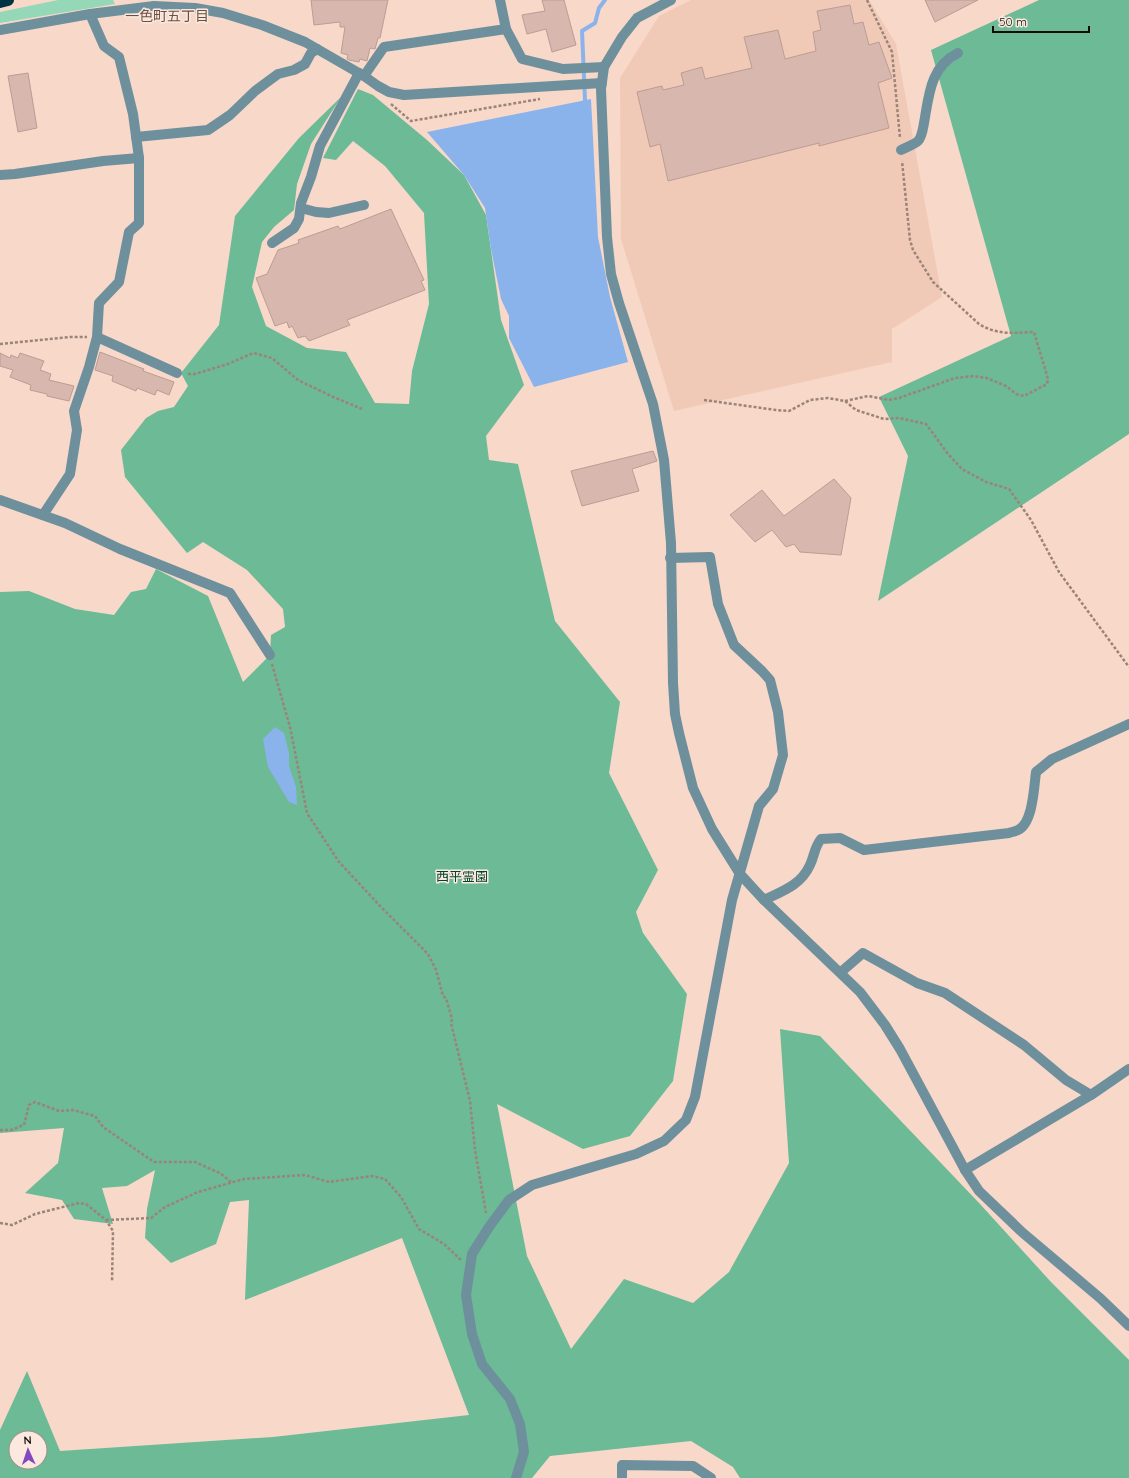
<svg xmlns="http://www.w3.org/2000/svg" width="1129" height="1478" viewBox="0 0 1129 1478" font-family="Quicksand,'Noto Sans JP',sans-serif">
	<rect width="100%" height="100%" fill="#f7d8c9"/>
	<!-- built -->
	<path fill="#f0cab7" d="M 691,0 L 869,0 L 896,44 L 942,297 L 892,329 L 892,362 L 674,411 L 621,239 L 620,78 L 659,16 Z"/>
	<!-- green -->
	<path fill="#94d8b7" d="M 58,0 L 113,0 L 115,4 L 0,23 L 0,12 Z"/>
	<!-- forest -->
	<g fill="#6cba96" fill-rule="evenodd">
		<path d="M 1039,0 L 1129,0 L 1129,434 L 878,601 L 908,456 L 879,397 L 1011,336 L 931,50 Z"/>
		<path d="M 358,89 L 373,95 L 427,140 L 464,175 L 486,215 L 501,320 L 524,385 L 486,436 L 489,460 L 518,464 L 555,621 L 620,702 L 609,773 L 658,870 L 636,912 L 643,933 L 687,994 L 673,1081 L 630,1136 L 583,1149 L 497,1104 L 527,1256 L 571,1349 L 624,1279 L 693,1303 L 729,1272 L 789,1163 L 780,1029 L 820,1036 L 980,1204 L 1051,1282 L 1129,1360 L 1129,1478 L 740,1478 L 733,1467 L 691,1441 L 550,1456 L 532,1478 L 0,1478 L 0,1430 L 27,1371 L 60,1451 L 273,1437 L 469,1415 L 402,1238 L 245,1300 L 249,1200 L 230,1202 L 216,1244 L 171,1263 L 145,1238 L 147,1209 L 155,1170 L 127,1186 L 102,1188 L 113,1224 L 74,1219 L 62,1200 L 25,1193 L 58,1163 L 64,1128 L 0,1133 L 0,592 L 29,591 L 75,609 L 114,615 L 131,592 L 146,589 L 156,569 L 208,596 L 243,682 L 270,655 L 271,635 L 285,627 L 283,609 L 247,570 L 203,542 L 187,553 L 125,477 L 121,450 L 146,418 L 158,411 L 174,407 L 188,386 L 181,373 L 219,325 L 235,216 L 299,138 L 341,97 L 311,144 L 297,184 L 294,210 L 274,227 L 262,242 L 252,287 L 266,326 L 307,348 L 346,352 L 375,403 L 409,404 L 412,371 L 429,304 L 424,213 L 385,166 L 353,141 L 336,160 L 323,158 ZM 16,1438 L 40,1438 L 40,1462 L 16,1462 Z"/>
	</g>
	<!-- water -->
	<g fill="#8ab3ec">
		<path d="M 591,99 L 598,237 L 610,297 L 628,362 L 534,387 L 509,338 L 509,316 L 501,299 L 491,249 L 485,208 L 464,175 L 427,132 Z"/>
		<path d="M 275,727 L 284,733 L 289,753 L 289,766 L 296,787 L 297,805 L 289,802 L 268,767 L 263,739 Z"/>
	</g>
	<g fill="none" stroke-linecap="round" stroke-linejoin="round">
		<!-- stream -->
		<path stroke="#8ab3ec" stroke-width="4" d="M 584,105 L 585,100 L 582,31 L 595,23 L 599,8 L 605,0"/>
	</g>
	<!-- building -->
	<g fill="#d8b7ae" stroke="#bc9c93">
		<path d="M 311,0 L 388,0 L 380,38 L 378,38 L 375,49 L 370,48 L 367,61 L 360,59 L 359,62 L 349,60 L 347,59 L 348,55 L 341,53 L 345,27 L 340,27 L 340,22 L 314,25 Z"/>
		<path d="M 542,0 L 564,0 L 576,45 L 552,52 L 546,29 L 527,34 L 522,15 L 545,11 Z"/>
		<path d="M 925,0 L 978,0 L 935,22 Z"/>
		<path d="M 850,5 L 854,24 L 863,22 L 869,45 L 879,42 L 892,78 L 878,83 L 889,128 L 819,146 L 819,143 L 668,181 L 660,144 L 650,147 L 637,92 L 662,86 L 663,90 L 684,85 L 681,73 L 702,67 L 705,79 L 752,68 L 744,37 L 778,30 L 785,59 L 816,51 L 813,32 L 821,30 L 817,11 Z"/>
		<path d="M 28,73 L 37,128 L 18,132 L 8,76 Z"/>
		<path d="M 391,209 L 424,280 L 421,281 L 425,290 L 347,320 L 350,325 L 309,341 L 305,336 L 298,338 L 292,326 L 289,328 L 287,322 L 275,326 L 256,278 L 267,274 L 278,250 L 299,243 L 298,240 L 338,226 L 340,229 Z"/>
		<path d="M 100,352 L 144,369 L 143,371 L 174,382 L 169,395 L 157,390 L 155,395 L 137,388 L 136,391 L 112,381 L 113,376 L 95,370 Z"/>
		<path d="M 0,353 L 10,358 L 11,355 L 18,358 L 20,353 L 44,361 L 40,370 L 51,374 L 49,380 L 74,386 L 69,401 L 47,396 L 47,394 L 30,390 L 31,385 L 10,377 L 13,370 L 0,366 Z"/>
		<path d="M 653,451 L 657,461 L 632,469 L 639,491 L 582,506 L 571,471 Z"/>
		<path d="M 834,479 L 851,498 L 841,555 L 800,552 L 794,544 L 786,547 L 772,530 L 755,542 L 730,515 L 762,490 L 784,516 Z"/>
	</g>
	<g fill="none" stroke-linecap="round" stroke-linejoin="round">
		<!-- path -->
		<g stroke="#9a8479" stroke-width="2.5" stroke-dasharray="3 2" stroke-linecap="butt">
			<path d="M 867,0 L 892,52 L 900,138"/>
			<path d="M 391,104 L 411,121 L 540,99"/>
			<path d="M 0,344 L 70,337 L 87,337"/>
			<path d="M 188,374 L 195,374 L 228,364 L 253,353 L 272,358 L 298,380 L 331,396 L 362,409"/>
			<path d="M 704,400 L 776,410 L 789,411 L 810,400 L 828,398 L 845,401 L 856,410 L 884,419 L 899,418 L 926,424 L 948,454 L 962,469 L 986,482 L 1009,489 L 1031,520 L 1059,572 L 1129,667"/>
			<path d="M 845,401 L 868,396 L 889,400 L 899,398 L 955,378 L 974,376 L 987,378 L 1006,386 L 1016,394 L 1024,396 L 1047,384 L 1048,379 L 1034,332 C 1015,333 996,335 979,324 L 933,282 L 913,250 L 910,240 L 902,161"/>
			<path d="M 272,664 L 290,727 L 307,813 L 339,862 L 381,907 L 428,954 L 436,970 L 443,996 L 446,998 L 452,1019 L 451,1023 L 470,1101 L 475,1150 L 486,1213"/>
			<path d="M 0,1130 L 11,1130 L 24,1125 L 29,1105 L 35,1102 L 59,1111 L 73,1110 L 95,1116 L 103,1127 L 154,1162 L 195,1162 L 220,1173 L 231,1182"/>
			<path d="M 106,1220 L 151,1218 L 165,1207 L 198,1192 L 244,1179 L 305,1175 L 329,1182 L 372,1176 L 385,1179 L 401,1197 L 419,1229 L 444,1244 L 461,1260"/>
			<path d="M 0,1223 L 12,1225 L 35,1214 L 79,1203 L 86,1204 L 106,1220 L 113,1231 L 112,1282"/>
		</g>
		<!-- minor -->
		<g stroke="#6e909d" stroke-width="10">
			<path d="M 500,0 L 506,29 L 522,59 L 563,69 L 604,67"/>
			<path d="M 671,0 L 637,18 L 622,37 L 604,67 L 601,89 L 607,237 L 611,274 L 619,303 L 653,404 L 664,460 L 671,543 L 673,683 L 675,714 L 679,733 L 693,788 L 712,829 L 740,874 L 764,900 L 860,992 L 885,1025 L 900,1049 L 965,1170 L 979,1191 L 1023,1233 L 1100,1298 L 1129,1326"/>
			<path d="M 0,30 L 90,14 L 154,6 L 195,8 L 223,13 L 262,25 L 305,42 L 364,76 L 378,86 L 389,92 L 404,95 L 602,83"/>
			<path d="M 364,76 L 384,47 L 506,29"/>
			<path d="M 136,137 L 208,130 L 230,115 L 255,91 L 278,74 L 294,70 L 305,64 L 311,53 L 317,49"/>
			<path d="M 901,150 C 906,147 914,145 918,141 C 922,137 923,128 924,123 C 929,95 930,67 958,53"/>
			<path d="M 0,175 L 15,174 L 103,161 L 139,158 L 133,114 L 119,57 L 104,46 L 90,14"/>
			<path d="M 301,208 L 316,212 L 329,213 L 364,205"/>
			<path d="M 272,243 L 294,228 L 299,219 L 301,203 L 311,177 L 320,146 L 359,73"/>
			<path d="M 97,337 L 177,373"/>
			<path d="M 0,500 L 65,523 L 120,549 L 230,593 L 270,655"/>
			<path d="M 43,515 L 70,474 L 77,430 L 74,411 L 89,367 L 97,337 L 99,303 L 119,282 L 129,232 L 139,223 L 139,158"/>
			<path d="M 764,900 C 783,891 801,885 810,865 C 815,854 814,848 821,839 L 840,838 L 864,850 L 1009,833 C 1012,832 1016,831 1018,830 C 1033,823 1034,787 1036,772 L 1052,759 L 1129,724"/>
			<path d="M 841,972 L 863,953 L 917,983 L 945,993 L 1024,1045 L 1066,1080 L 1091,1095"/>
			<path d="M 965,1170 L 1091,1095 L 1129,1069"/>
			<path d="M 516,1478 L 524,1452 L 520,1424 L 510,1399 L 482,1364 L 472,1334 L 466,1295 L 472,1254 L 489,1227 L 509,1200 L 532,1185 L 636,1154 L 664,1141 L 686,1120 L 695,1097 L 732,900 L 759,806 L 773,789 L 783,755 L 778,712 L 770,680 L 762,671 L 734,645 L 718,604 L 710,557 L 670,558"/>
			<path d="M 622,1478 L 622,1465 L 693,1466 L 711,1478"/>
		</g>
		<!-- highway -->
		<path stroke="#003442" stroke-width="12" d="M 0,2 L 8,0"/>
	</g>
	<g text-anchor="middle" stroke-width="3" stroke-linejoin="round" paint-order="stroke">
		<!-- park labels -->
		<g font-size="13" fill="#00442d" stroke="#fbe8df">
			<text x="462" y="881">西平霊園</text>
		</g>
		<!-- neighbourhood labels -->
		<g font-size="14" fill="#6b5144" stroke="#fbe8df">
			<text x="167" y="21">一色町五丁目</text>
		</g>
	</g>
	<!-- north arrow -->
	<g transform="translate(28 1450) rotate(357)"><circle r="19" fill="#fbe8df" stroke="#9f9088"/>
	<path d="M0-3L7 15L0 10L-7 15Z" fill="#8249bf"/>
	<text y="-6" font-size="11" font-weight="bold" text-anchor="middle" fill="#150b06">N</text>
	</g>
	<!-- scale -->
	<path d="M993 26v6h96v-6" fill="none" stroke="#150b06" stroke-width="2"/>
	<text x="999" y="26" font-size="12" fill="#150b06" stroke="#fbe8df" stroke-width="3" paint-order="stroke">50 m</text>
</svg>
